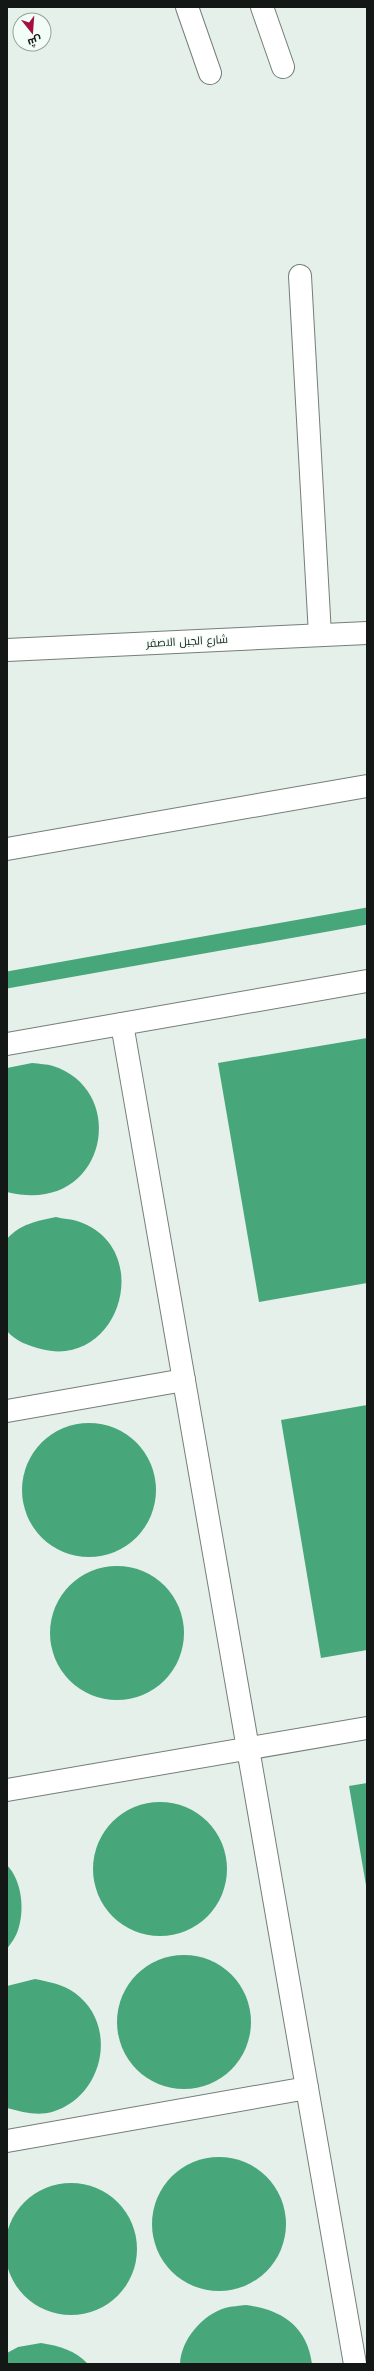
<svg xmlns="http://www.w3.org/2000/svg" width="374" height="2371" viewBox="0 0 374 2371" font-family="'Work Sans',Cairo,sans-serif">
	<rect width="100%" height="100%" fill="#e4f0e9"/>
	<!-- water -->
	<g fill="#48a67b">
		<path d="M 367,1038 L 367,1283 L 259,1302 L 218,1063 Z"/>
		<path d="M 32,1063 C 39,1064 47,1064 53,1066 C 131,1091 106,1217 7,1192 L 7,1068 Z"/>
		<path d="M 56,1217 C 63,1219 71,1219 77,1221 C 156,1246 121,1370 41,1349 C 29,1346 15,1341 7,1331 L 7,1239 C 20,1224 37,1221 56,1217 Z"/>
		<path d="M 367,1405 L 367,1650 L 321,1658 L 281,1420 Z"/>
		<circle cx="89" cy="1490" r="67"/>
		<circle cx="117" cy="1633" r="67"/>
		<path d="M 367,1783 L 367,1891 L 349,1786 Z"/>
		<circle cx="160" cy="1869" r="67"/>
		<path d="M 7,1865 C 22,1881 25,1910 18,1930 C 16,1937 11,1943 7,1949 Z"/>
		<circle cx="184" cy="2022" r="67"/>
		<path d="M 35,1979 C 49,1982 63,1984 75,1993 C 119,2025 104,2097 52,2112 C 37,2116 22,2112 7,2108 L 7,1986 Z"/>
		<circle cx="219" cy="2224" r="67"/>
		<circle cx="71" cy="2249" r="66"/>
		<path d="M 246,2305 C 282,2310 307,2326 312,2364 L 180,2364 C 181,2340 202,2315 225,2308 C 232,2306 239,2306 246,2305 Z"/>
		<path d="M 41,2343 C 59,2346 75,2350 88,2364 L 7,2364 L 7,2353 L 18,2347 Z"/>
	</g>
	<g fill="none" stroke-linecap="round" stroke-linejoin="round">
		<!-- canal -->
		<path stroke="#48a67b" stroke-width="17" d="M 7,980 L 367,916"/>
		<!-- minor casing -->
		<g stroke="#747f79" stroke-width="24">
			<g id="minor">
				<path d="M 187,7 L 210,73"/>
				<path d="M 262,7 L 283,67"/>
				<path d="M 300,276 L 320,635"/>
				<path d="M 7,650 L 367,633"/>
				<path d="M 7,849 L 367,786"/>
				<path d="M 122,1024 L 355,2364"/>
				<path d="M 7,1044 L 367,981"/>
				<path d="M 7,1411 L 184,1380"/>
				<path d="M 7,1790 L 367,1728"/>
				<path d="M 7,2141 L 307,2088"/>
			</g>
		</g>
		<!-- minor -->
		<use href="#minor" stroke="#fff" stroke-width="22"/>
	</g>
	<g text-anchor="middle" stroke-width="3" stroke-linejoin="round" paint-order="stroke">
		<!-- street labels -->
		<g font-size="11" fill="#131715" stroke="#f1fdf6">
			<text transform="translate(187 641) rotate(-3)" y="4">شارع الجبل الاصفر</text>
		</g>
	</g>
	<!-- border -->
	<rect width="374" height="2371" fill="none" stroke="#131715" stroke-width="16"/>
	<!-- north arrow -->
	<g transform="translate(32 32) rotate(163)"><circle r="19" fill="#f1fdf6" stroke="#98a19c"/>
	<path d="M0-3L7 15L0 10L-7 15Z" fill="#a60e41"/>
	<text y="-6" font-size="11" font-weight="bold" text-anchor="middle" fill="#131715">ش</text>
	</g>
</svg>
